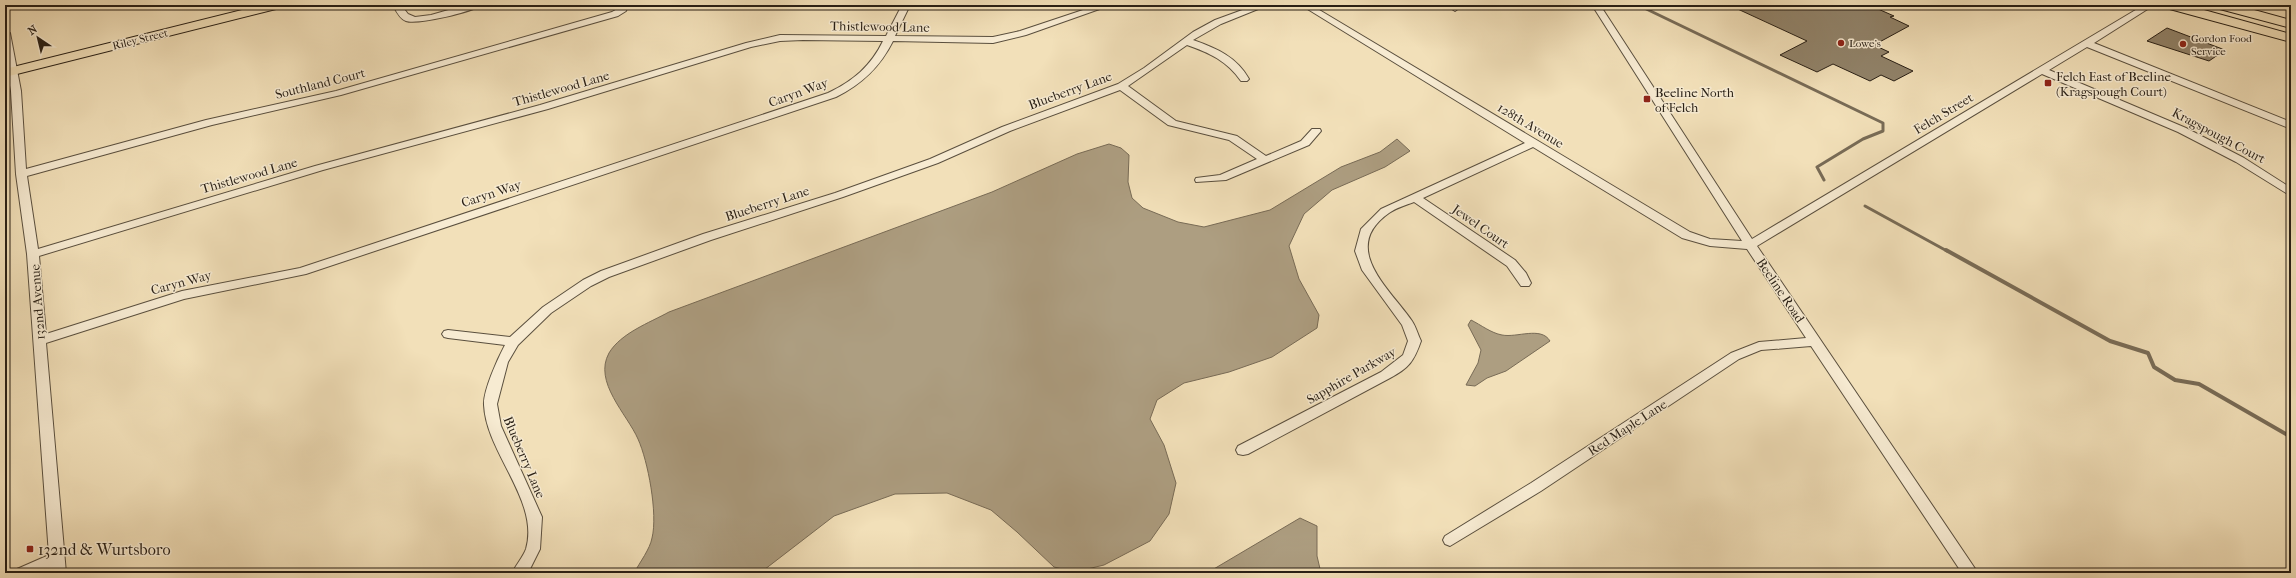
<svg xmlns="http://www.w3.org/2000/svg" width="2296" height="578" viewBox="0 0 2296 578" font-family="'IM FELL French Canon',serif">
	<rect width="100%" height="100%" fill="#f2e0b9"/>
	<filter id="stains"><feTurbulence type="fractalNoise" baseFrequency=".005" numOctaves="4"/><feColorMatrix values="0 0 0 0 .2 0 0 0 0 .09 0 0 0 0 .02 0 0 0 .5 -.17"/></filter>
	<radialGradient id="worn" r=".72"><stop offset=".6" stop-color="#630" stop-opacity="0"/><stop offset="1" stop-color="#630" stop-opacity=".3"/></radialGradient>
	<!-- water -->
	<g fill="#ad9e81" stroke="#786b56">
		<path d="M 1397,139 L 1410,151 L 1385,167 L 1332,190 L 1304,214 L 1289,246 L 1299,279 L 1319,315 L 1317,328 L 1272,357 L 1229,372 L 1184,383 L 1157,400 L 1150,419 L 1164,445 L 1176,483 L 1169,514 L 1150,541 L 1104,565 L 1075,572 L 1054,567 L 1017,532 L 991,510 L 947,493 L 895,494 L 834,516 L 760,573 L 634,573 C 640,562 650,549 652,538 C 658,514 648,461 638,439 C 627,414 593,382 609,353 C 621,333 649,323 669,312 L 992,192 L 1077,154 L 1109,144 L 1121,148 L 1129,155 L 1128,182 L 1132,198 L 1143,208 L 1178,222 L 1204,227 L 1270,210 L 1341,167 L 1380,152 Z"/>
		<path d="M 1471,320 C 1481,325 1491,333 1502,335 C 1517,338 1541,326 1550,341 L 1506,371 L 1487,378 L 1475,386 L 1466,385 L 1478,363 L 1481,350 L 1468,325 Z"/>
		<path d="M 1300,518 L 1317,526 L 1317,556 L 1321,573 L 1207,573 Z"/>
	</g>
	<g fill="none" stroke-linecap="round" stroke-linejoin="round">
		<!-- stream-far1 -->
		<g stroke="#786b56" stroke-width="3">
			<path d="M 1638,5 L 1883,123 L 1883,131 L 1863,139 L 1817,167 L 1824,180"/>
			<path d="M 1865,206 L 1947,251"/>
		</g>
		<!-- stream -->
		<path stroke="#786b56" stroke-width="4" d="M 1946,250 L 2110,341 L 2148,353 L 2154,367 L 2175,380 L 2199,384 L 2291,437"/>
	</g>
	<!-- building -->
	<g fill="#91836a" stroke="#281f15">
		<path d="M 1729,5 L 1869,5 L 1894,16 L 1890,17 L 1909,26 L 1874,45 L 1889,52 L 1881,56 L 1913,71 L 1894,81 L 1881,75 L 1870,81 L 1833,64 L 1817,72 L 1780,55 L 1807,41 Z"/>
		<path d="M 2167,28 L 2225,50 L 2209,61 L 2147,41 Z"/>
	</g>
	<g fill="none" stroke-linecap="round" stroke-linejoin="round">
		<!-- minor casing -->
		<g stroke="#5a4f3e" stroke-width="2">
			<g id="minor">
				<path d="M 393,5 L 401,5 L 408,14 L 415,17 L 431,15 L 466,5 L 480,5 C 473,12 417,25 406,21 C 400,19 396,11 393,5 Z"/>
				<path d="M 620,5 L 628,5 L 626,11 L 618,16 L 341,95 L 212,125 L 27,176 L 38,249 L 315,166 L 540,105 L 746,43 L 780,35 L 886,36 L 902,5 L 910,5 L 895,36 L 993,37 L 1020,31 L 1098,5 L 1108,6 L 1026,35 L 993,43 L 893,41 C 880,67 862,84 836,97 L 306,274 L 184,299 L 46,343 L 66,573 L 50,573 L 50,568 L 38,573 L 14,573 L 17,569 L 49,555 L 27,254 L 16,174 L 11,91 L 5,58 L 5,30 L 10,33 L 21,91 L 26,169 L 206,120 L 336,91 L 612,12 L 619,8 ZM 803,40 L 883,41 C 871,66 853,81 828,93 L 300,268 L 182,291 L 46,334 L 39,256 L 323,170 L 548,109 L 751,47 L 780,41 Z"/>
				<path d="M 1256,5 L 1268,5 L 1221,24 L 1193,40 C 1216,48 1237,57 1249,79 L 1247,81 L 1241,81 C 1227,61 1210,53 1187,45 L 1128,86 L 1176,121 L 1237,136 L 1266,156 L 1301,141 L 1312,129 L 1320,129 L 1321,131 L 1309,145 L 1226,180 L 1196,182 L 1195,180 L 1196,178 L 1220,175 L 1257,159 L 1229,140 L 1168,125 L 1120,90 L 1010,131 L 938,163 L 843,197 L 711,240 L 609,277 L 591,286 L 551,313 L 518,345 L 508,362 L 497,404 L 501,426 L 542,517 L 540,549 L 528,573 L 512,573 C 516,565 523,557 526,549 C 540,501 486,453 484,405 C 483,391 498,358 505,345 L 448,338 L 444,337 L 442,334 L 444,331 L 448,330 L 510,337 L 543,307 L 583,280 L 601,271 L 703,234 L 835,193 L 930,159 L 1002,127 L 1118,84 L 1144,68 L 1193,32 L 1215,20 Z"/>
				<path d="M 1301,5 L 1311,5 L 1690,232 L 1710,239 L 1742,241 L 1592,5 L 1600,5 L 1752,239 L 2144,5 L 2154,5 L 2094,43 L 2291,122 L 2291,129 L 2087,47 L 2049,70 L 2186,128 L 2244,158 L 2291,188 L 2291,196 L 2236,162 L 2178,132 L 2042,74 L 1757,246 L 1978,573 L 1962,573 L 1811,346 L 1761,350 L 1739,359 L 1541,491 L 1450,546 L 1445,544 L 1443,540 L 1445,536 L 1531,483 L 1731,353 L 1759,342 L 1806,338 L 1747,249 L 1710,246 L 1682,238 L 1533,147 L 1423,198 L 1515,260 L 1526,273 L 1531,283 L 1529,286 L 1521,286 L 1507,266 L 1414,202 C 1406,205 1396,208 1389,213 C 1339,248 1390,289 1412,321 C 1416,327 1418,335 1421,341 C 1414,361 1409,368 1390,378 L 1248,454 L 1243,455 L 1238,454 L 1236,450 L 1238,446 L 1381,372 L 1403,355 L 1408,341 L 1402,325 L 1362,270 L 1355,251 L 1361,229 L 1381,209 L 1525,143 Z"/>
				<path d="M 1446,5 L 1456,5 L 1459,8 L 1455,11 Z"/>
			</g>
		</g>
		<!-- major casing -->
		<g stroke="#281f15" stroke-width="2">
			<path id="major" d="M 262,5 L 282,5 L 280,8 L 5,77 L 5,69 Z"/>
		</g>
		<!-- highway casing -->
		<g stroke="#281f15" stroke-width="2">
			<g id="highway">
				<path d="M 2164,5 L 2186,5 L 2291,34 L 2291,42 L 2166,8 Z"/>
				<path d="M 2214,5 L 2236,5 L 2291,20 L 2291,28 L 2216,8 Z"/>
			</g>
		</g>
		<!-- minor -->
		<use href="#minor" fill="#f7ebd2" fill-rule="evenodd"/>
		<!-- major -->
		<use href="#major" fill="#f2e0b9" fill-rule="evenodd"/>
		<!-- highway -->
		<use href="#highway" fill="#f2e0b9" fill-rule="evenodd"/>
	</g>
	<!-- markers -->
	<g fill="#8f2418" stroke="#f7ebd2" stroke-width="1.5">
		<circle cx="1841" cy="43" r="4"/>
		<circle cx="2183" cy="44" r="4"/>
		<rect x="2044" y="79" width="8" height="8" rx="2"/>
		<rect x="1643" y="95" width="8" height="8" rx="2"/>
		<rect x="26" y="545" width="8" height="8" rx="2"/>
	</g>
	<g text-anchor="middle" stroke-width="3" stroke-linejoin="round" paint-order="stroke">
		<!-- far-poi labels -->
		<g font-size="11" fill="#281f15" stroke="#f7ebd2" text-anchor="start">
			<text x="2191" y="42">Gordon Food<tspan x="2191" dy="13">Service</tspan></text>
			<text x="1849" y="47">Lowe's</text>
		</g>
		<!-- far-street labels -->
		<g font-size="11" fill="#281f15" stroke="#f7ebd2">
			<text transform="translate(140 39) rotate(-14)" y="4">Riley Street</text>
		</g>
		<!-- street labels -->
		<g font-size="13" fill="#281f15" stroke="#f7ebd2">
			<text transform="translate(880 26) rotate(1)" y="5">Thistlewood Lane</text>
			<text transform="translate(320 83) rotate(-14)" y="5">Southland Court</text>
			<text transform="translate(561 88) rotate(-16)" y="5">Thistlewood Lane</text>
			<text transform="translate(1070 90) rotate(-20)" y="5">Blueberry Lane</text>
			<text transform="translate(798 92) rotate(-20)" y="5">Caryn Way</text>
			<text transform="translate(1943 113) rotate(-31)" y="5">Felch Street</text>
			<text transform="translate(1531 125) rotate(31)" y="5">128th Avenue</text>
			<text transform="translate(2219 135) rotate(28)" y="5">Kragspough Court</text>
			<text transform="translate(249 175) rotate(-16)" y="5">Thistlewood Lane</text>
			<text transform="translate(491 193) rotate(-18)" y="5">Caryn Way</text>
			<text transform="translate(767 203) rotate(-18)" y="5">Blueberry Lane</text>
			<text transform="translate(1481 226) rotate(35)" y="5">Jewel Court</text>
			<text transform="translate(181 282) rotate(-15)" y="5">Caryn Way</text>
			<text transform="translate(1781 290) rotate(56)" y="5">Beeline Road</text>
			<text transform="translate(37 302) rotate(-94)" y="5">132nd Avenue</text>
			<text transform="translate(1351 375) rotate(-30)" y="5">Sapphire Parkway</text>
			<text transform="translate(1627 427) rotate(-33)" y="5">Red Maple Lane</text>
			<text transform="translate(525 457) rotate(67)" y="5">Blueberry Lane</text>
		</g>
		<!-- poi labels -->
		<g font-size="13" fill="#281f15" stroke="#f7ebd2" text-anchor="start">
			<text x="2056" y="81">Felch East of Beeline<tspan x="2056" dy="15">(Kragspough Court)</tspan></text>
			<text x="1655" y="97">Beeline North<tspan x="1655" dy="15">of Felch</tspan></text>
		</g>
		<!-- near-poi labels -->
		<g font-size="16" fill="#281f15" stroke="#f7ebd2" text-anchor="start">
			<text x="38" y="555">132nd &amp; Wurtsboro</text>
		</g>
	</g>
	<!-- margin -->
	<rect width="2296" height="578" fill="none" stroke="#f2e0b9" stroke-width="20"/>
	<rect x="6" y="6" width="2284" height="566" fill="none" stroke="#281f15" stroke-width="2"/>
	<rect x="10" y="10" width="2276" height="558" fill="none" stroke="#281f15"/>
	<!-- north arrow -->
	<g transform="translate(38 38) rotate(325)" stroke="#f7ebd2" stroke-width="3" paint-order="stroke">
	<path d="M0-3L7 15L0 10L-7 15Z" fill="#281f15"/>
	<text y="-6" font-size="11" font-weight="bold" text-anchor="middle" fill="#281f15">N</text>
	</g>
	<rect width="100%" height="100%" filter="url(#stains)"/>
	<rect width="100%" height="100%" fill="url(#worn)"/>
</svg>
